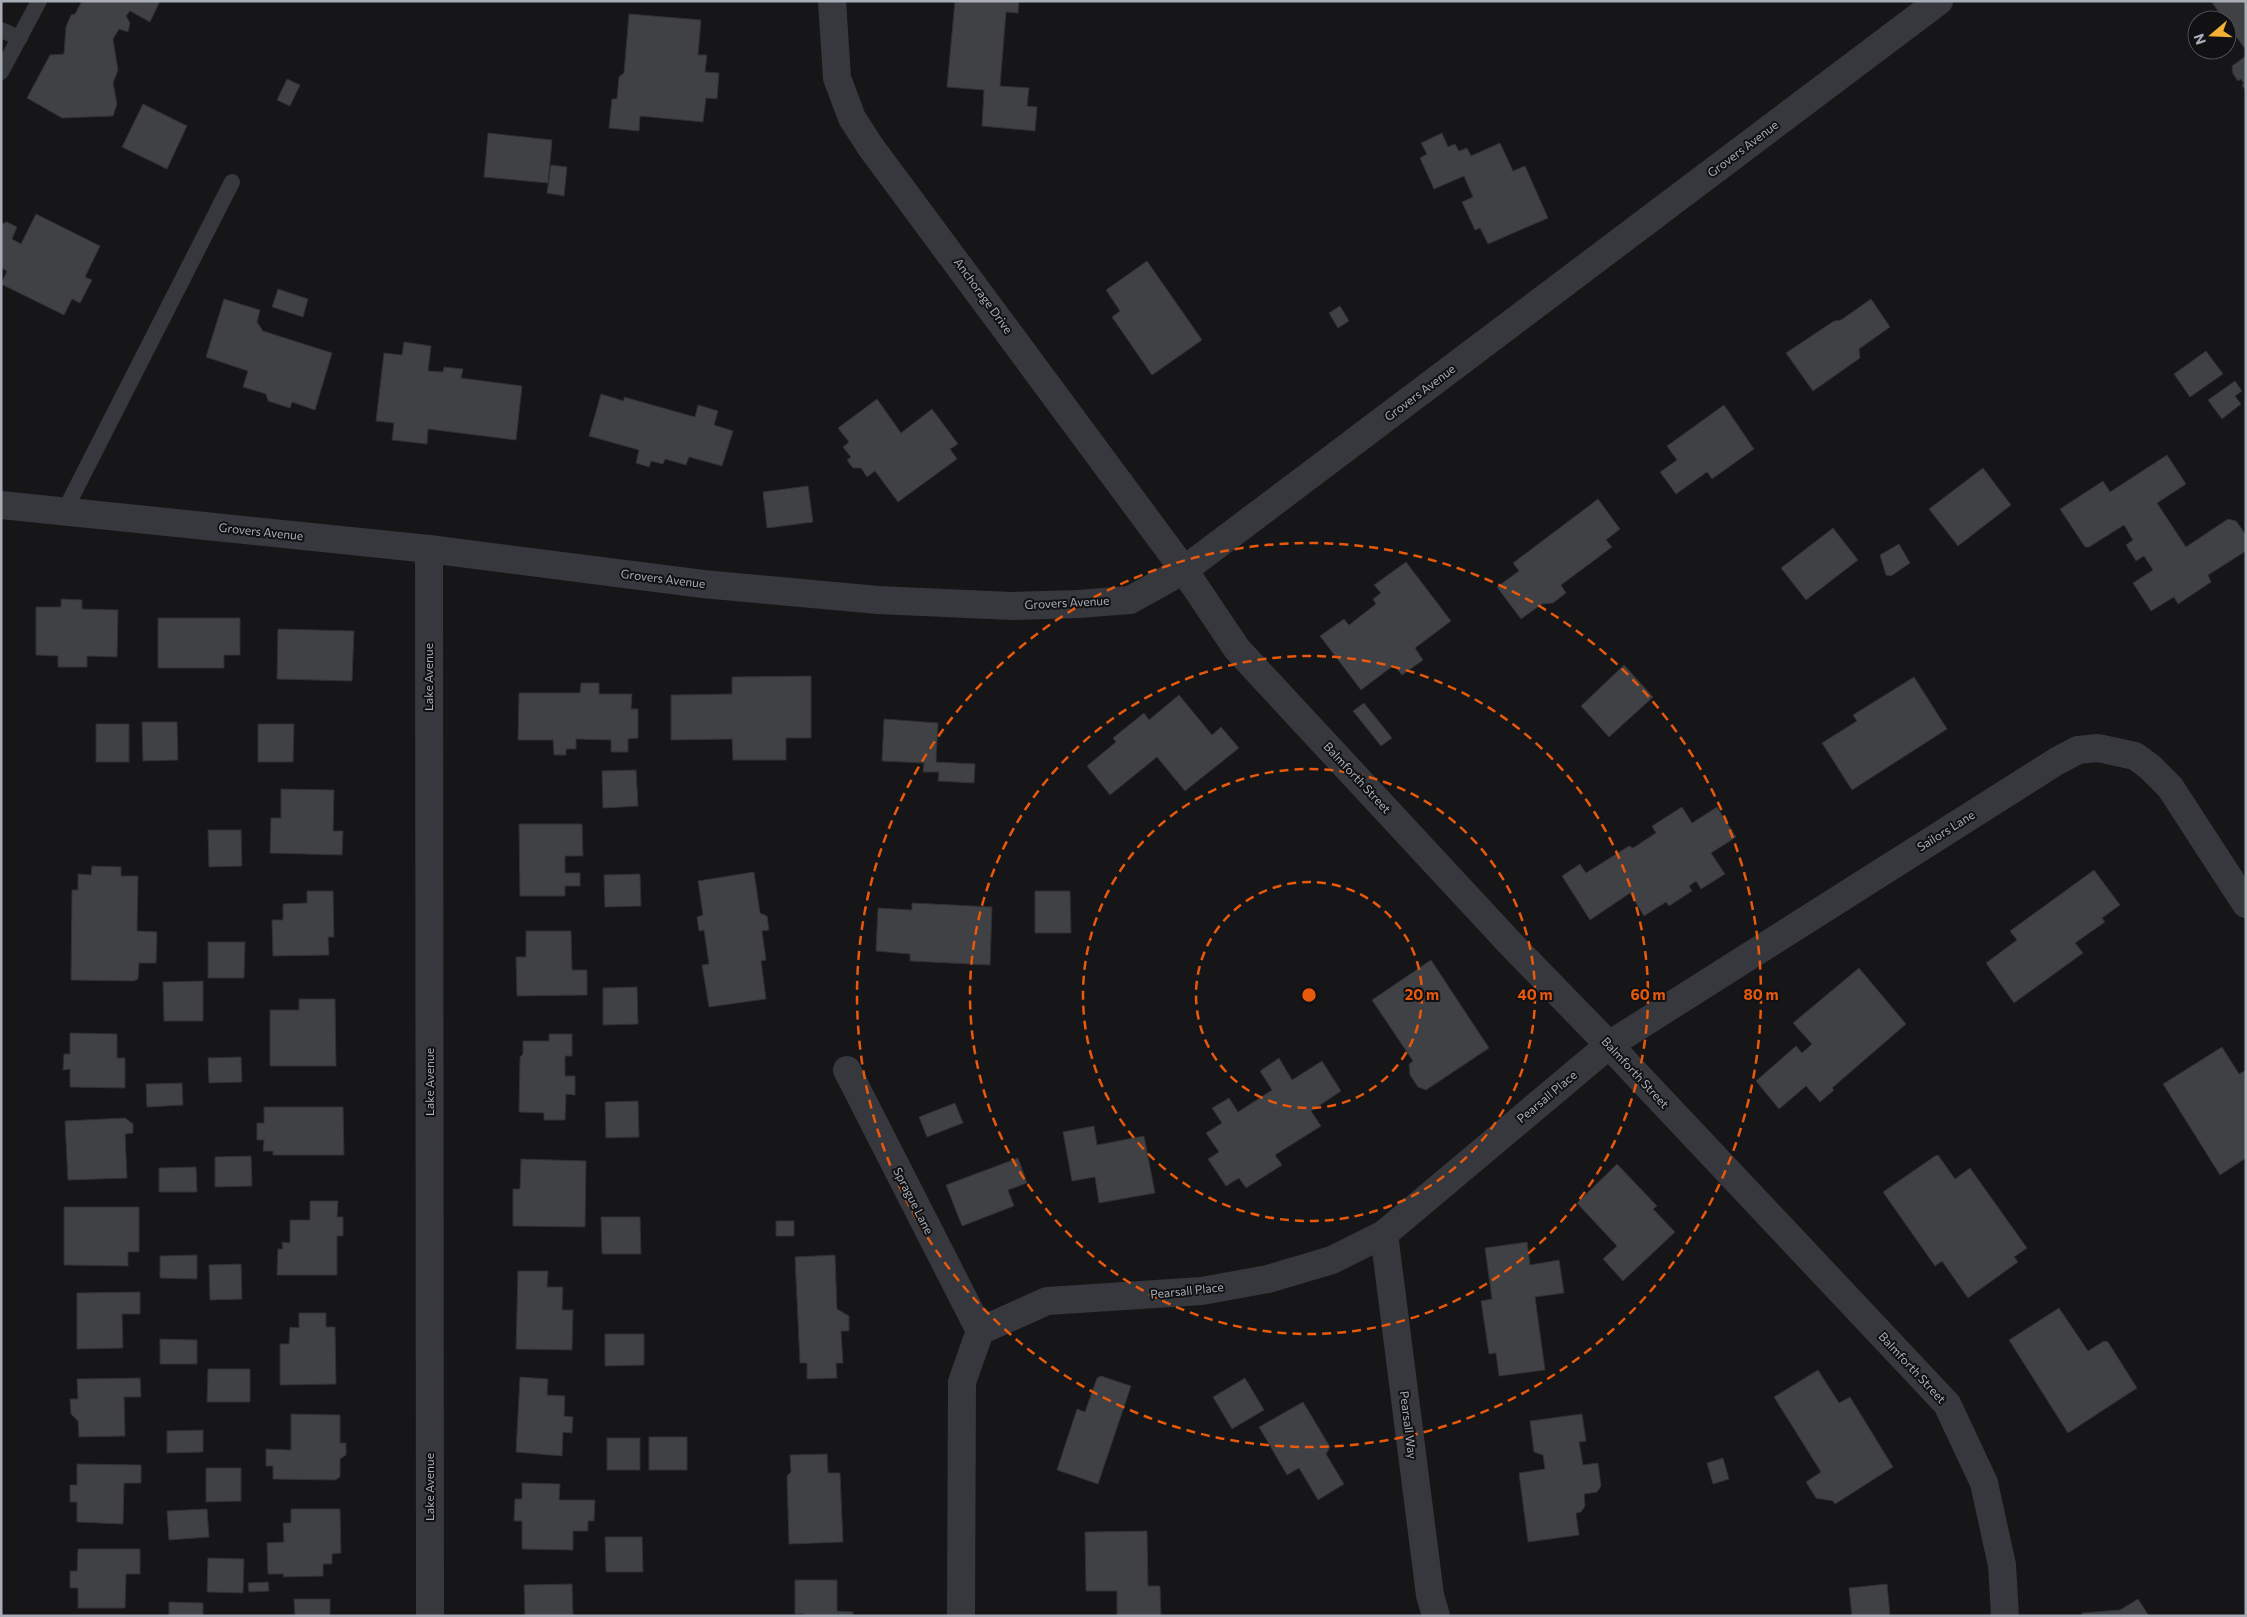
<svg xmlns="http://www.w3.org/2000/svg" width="2247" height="1617" viewBox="0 0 2247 1617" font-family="Commissioner,sans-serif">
	<rect width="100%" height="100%" fill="#161618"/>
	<!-- building -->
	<g fill="#404145" stroke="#303034">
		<path d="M 82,1 L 160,1 L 150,22 L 130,11 L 126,16 L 130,23 L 128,32 L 119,29 L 113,39 L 118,70 L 113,83 L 117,104 L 113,116 L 62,118 L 27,98 L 50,55 L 64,54 L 66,27 L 71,15 L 75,14 Z"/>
		<path d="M 955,1 L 1019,1 L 1018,13 L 1006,12 L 1000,86 L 1029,88 L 1027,106 L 1037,107 L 1035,131 L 982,126 L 984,90 L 947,87 Z"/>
		<path d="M 2211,1 L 2246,1 L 2246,50 L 2227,24 L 2227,20 L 2224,20 Z"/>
		<path d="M 629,14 L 701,20 L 698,55 L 707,55 L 705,72 L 719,73 L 717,99 L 706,98 L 703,122 L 640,116 L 639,131 L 609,128 L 612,99 L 617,99 L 619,77 L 624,73 Z"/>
		<path d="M 2246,56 L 2246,91 L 2242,85 L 2244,84 L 2241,79 L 2238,81 L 2233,74 L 2232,66 Z"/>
		<path d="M 287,79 L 300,85 L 290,106 L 277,100 Z"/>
		<path d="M 143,104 L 187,126 L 167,169 L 122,147 Z"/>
		<path d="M 488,133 L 552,140 L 548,183 L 484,177 Z"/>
		<path d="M 1442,133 L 1448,147 L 1455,144 L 1459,151 L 1467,148 L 1471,156 L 1500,143 L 1513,171 L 1525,166 L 1548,218 L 1488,244 L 1480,228 L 1475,230 L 1462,202 L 1473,197 L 1464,176 L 1434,189 L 1420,158 L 1427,154 L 1421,143 Z"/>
		<path d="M 551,165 L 567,167 L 564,196 L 547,193 Z"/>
		<path d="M 36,214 L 100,246 L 85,277 L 92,280 L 80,303 L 72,299 L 64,315 L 1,284 L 7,271 L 1,268 L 1,224 L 7,222 L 17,227 L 12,239 L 21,244 Z"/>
		<path d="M 1147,261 L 1202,340 L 1152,375 L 1112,317 L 1120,311 L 1106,290 Z"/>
		<path d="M 278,289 L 308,299 L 303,317 L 272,307 Z"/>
		<path d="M 224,299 L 260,310 L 257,322 L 263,331 L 332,353 L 315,410 L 292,402 L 290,408 L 268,401 L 266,394 L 243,387 L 248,371 L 206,357 Z"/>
		<path d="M 1871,299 L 1890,327 L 1859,349 L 1860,358 L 1813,391 L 1786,353 L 1834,321 L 1841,320 Z"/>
		<path d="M 1340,306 L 1349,321 L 1338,328 L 1329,313 Z"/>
		<path d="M 404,342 L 431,346 L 428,371 L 443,372 L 444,367 L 463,369 L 461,378 L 522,386 L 516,440 L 428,429 L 427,444 L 392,440 L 394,423 L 376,421 L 384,353 L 402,355 Z"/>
		<path d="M 2206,351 L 2223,374 L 2190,397 L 2174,374 Z"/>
		<path d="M 2235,381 L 2242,391 L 2235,396 L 2241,404 L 2222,419 L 2208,400 Z"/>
		<path d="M 601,394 L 624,401 L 624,397 L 695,417 L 698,405 L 718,411 L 714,425 L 733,431 L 722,466 L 689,457 L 686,465 L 665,459 L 663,464 L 651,461 L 649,467 L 636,463 L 639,450 L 589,436 Z"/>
		<path d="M 877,399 L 901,433 L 932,409 L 958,444 L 950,449 L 957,459 L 898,502 L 875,471 L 867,477 L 861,468 L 853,468 L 847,460 L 851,457 L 843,447 L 849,442 L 838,428 Z"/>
		<path d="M 1724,405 L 1754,449 L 1712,479 L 1707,472 L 1676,494 L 1660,472 L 1677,460 L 1667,446 Z"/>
		<path d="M 2167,455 L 2186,484 L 2157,503 L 2186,547 L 2228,519 L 2236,521 L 2246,535 L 2246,551 L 2208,575 L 2211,582 L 2178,604 L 2174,597 L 2151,611 L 2133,583 L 2153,570 L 2144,556 L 2136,561 L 2126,545 L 2133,540 L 2124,525 L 2089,547 L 2085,547 L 2060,509 L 2103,481 L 2110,492 Z"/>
		<path d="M 1983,468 L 2011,505 L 1958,546 L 1929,509 Z"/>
		<path d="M 808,486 L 813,522 L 767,528 L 763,492 Z"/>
		<path d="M 1598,499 L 1620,529 L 1606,540 L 1612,547 L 1561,585 L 1566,593 L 1553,603 L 1542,604 L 1521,619 L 1497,587 L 1519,571 L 1513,563 Z"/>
		<path d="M 1833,528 L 1858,560 L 1806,600 L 1781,568 Z"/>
		<path d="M 1899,544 L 1910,563 L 1891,576 L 1886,575 L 1880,555 Z"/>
		<path d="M 1406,562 L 1451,621 L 1415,648 L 1423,660 L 1402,675 L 1394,665 L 1361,690 L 1320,636 L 1344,619 L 1349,625 L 1376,604 L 1373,599 L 1381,593 L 1374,585 Z"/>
		<path d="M 61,599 L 82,600 L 82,609 L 118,610 L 117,657 L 87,656 L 87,667 L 58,667 L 58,656 L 36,655 L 36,607 L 61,607 Z"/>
		<path d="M 158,618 L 240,618 L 240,655 L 224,655 L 224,668 L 158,668 Z"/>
		<path d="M 278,629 L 354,631 L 352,681 L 277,679 Z"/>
		<path d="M 1624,665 L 1653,697 L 1609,737 L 1581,706 Z"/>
		<path d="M 811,676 L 811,738 L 786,738 L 786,760 L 733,760 L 732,739 L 671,740 L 671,695 L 732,694 L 732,677 Z"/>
		<path d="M 1914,677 L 1947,729 L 1852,790 L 1822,743 L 1857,721 L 1853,715 Z"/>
		<path d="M 581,683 L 599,683 L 599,694 L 632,694 L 631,709 L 638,709 L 638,738 L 628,739 L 628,752 L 611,752 L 611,740 L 576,739 L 576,749 L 566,749 L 566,755 L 554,755 L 553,740 L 518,740 L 519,693 L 580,693 Z"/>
		<path d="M 1179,695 L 1212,735 L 1221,727 L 1239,748 L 1185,791 L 1157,757 L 1110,795 L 1087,766 L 1116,742 L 1113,738 L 1144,713 L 1149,720 Z"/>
		<path d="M 1364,703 L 1392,738 L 1381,746 L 1353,711 Z"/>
		<path d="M 884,719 L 938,723 L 936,762 L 975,764 L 974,783 L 938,781 L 939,772 L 923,772 L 924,763 L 882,761 Z"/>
		<path d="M 142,722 L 177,722 L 178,760 L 143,761 Z"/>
		<rect x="96" y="724" width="33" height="38"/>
		<path d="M 258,724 L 294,724 L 293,762 L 258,762 Z"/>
		<path d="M 636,770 L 638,806 L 603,808 L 602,771 Z"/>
		<path d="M 281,789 L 334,790 L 333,831 L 343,831 L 342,855 L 270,853 L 271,818 L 281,818 Z"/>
		<path d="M 1682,807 L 1692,823 L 1717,807 L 1736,837 L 1711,853 L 1725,874 L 1701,889 L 1696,881 L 1689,886 L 1692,891 L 1669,906 L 1666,902 L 1644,916 L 1630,893 L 1590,920 L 1562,876 L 1580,864 L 1586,873 L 1629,846 L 1633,848 L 1656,833 L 1652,826 Z"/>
		<path d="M 519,824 L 582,824 L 583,856 L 565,856 L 565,873 L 580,873 L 580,886 L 565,886 L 565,896 L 520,896 Z"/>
		<path d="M 208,830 L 241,830 L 242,866 L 209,867 Z"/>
		<path d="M 92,866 L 121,867 L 121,876 L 138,876 L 137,931 L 157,932 L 156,963 L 139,963 L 138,979 L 134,981 L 71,980 L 72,890 L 78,890 L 78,874 L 91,875 Z"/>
		<path d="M 2094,870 L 2120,905 L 2102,918 L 2105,922 L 2075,943 L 2083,953 L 2014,1003 L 1986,963 L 2017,940 L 2010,931 Z"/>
		<path d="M 754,872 L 760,913 L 767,916 L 769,930 L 762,931 L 766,960 L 761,961 L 766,999 L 709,1007 L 702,965 L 709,964 L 704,930 L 699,931 L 697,917 L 703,915 L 698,881 Z"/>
		<path d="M 640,874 L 641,906 L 605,907 L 604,875 Z"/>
		<path d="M 307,891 L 333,891 L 334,937 L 328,937 L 329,955 L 273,956 L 272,920 L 283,920 L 283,904 L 307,903 Z"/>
		<path d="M 1035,891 L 1070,891 L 1071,933 L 1035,933 Z"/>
		<path d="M 912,903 L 992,907 L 990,965 L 910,961 L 910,954 L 876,951 L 878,908 L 912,910 Z"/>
		<path d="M 526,931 L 571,931 L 572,970 L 587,970 L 587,995 L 517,996 L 516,957 L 526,957 Z"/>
		<path d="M 208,942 L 245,942 L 244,978 L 208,978 Z"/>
		<path d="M 1431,960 L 1489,1048 L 1426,1090 L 1418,1087 L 1410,1075 L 1409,1064 L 1413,1061 L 1372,1000 Z"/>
		<path d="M 1859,968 L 1906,1024 L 1832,1088 L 1834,1090 L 1820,1102 L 1806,1086 L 1779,1109 L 1756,1081 L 1796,1046 L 1802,1053 L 1812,1044 L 1793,1023 Z"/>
		<path d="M 203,981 L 203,1021 L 164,1021 L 163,982 Z"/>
		<path d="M 637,987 L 638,1024 L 603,1025 L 603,988 Z"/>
		<path d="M 299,999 L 335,999 L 336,1066 L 270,1066 L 270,1010 L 299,1010 Z"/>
		<path d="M 70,1033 L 117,1034 L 117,1058 L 125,1058 L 125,1088 L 70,1087 L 70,1069 L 63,1070 L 64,1054 L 70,1054 Z"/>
		<path d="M 549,1034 L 572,1034 L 572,1056 L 565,1056 L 565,1076 L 575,1076 L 575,1095 L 566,1094 L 565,1120 L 544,1120 L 544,1113 L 519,1112 L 520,1057 L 523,1054 L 523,1041 L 549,1041 Z"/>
		<path d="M 2222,1047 L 2239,1074 L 2246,1070 L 2246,1158 L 2220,1175 L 2163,1084 Z"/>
		<path d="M 241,1057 L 242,1082 L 209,1083 L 208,1058 Z"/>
		<path d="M 1279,1058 L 1292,1080 L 1322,1061 L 1341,1091 L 1311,1111 L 1321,1126 L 1275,1155 L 1282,1165 L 1246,1188 L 1239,1178 L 1226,1186 L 1208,1159 L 1219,1152 L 1206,1133 L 1222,1123 L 1212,1108 L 1229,1098 L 1238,1112 L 1272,1090 L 1260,1071 Z"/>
		<path d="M 182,1083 L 183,1105 L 147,1107 L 146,1084 Z"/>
		<path d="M 638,1101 L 639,1137 L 606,1138 L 605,1102 Z"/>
		<path d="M 955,1103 L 963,1123 L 927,1137 L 919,1117 Z"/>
		<path d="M 264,1107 L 343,1107 L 344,1155 L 273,1155 L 273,1151 L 263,1151 L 264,1140 L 257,1140 L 257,1123 L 264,1123 Z"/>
		<path d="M 125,1118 L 133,1124 L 133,1133 L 125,1134 L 127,1178 L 68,1180 L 65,1121 Z"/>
		<path d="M 1094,1126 L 1097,1145 L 1144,1136 L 1155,1193 L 1099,1203 L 1095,1177 L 1072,1181 L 1063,1132 Z"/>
		<path d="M 1938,1155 L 1955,1179 L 1970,1168 L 2027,1248 L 2014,1257 L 2018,1262 L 1968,1298 L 1942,1261 L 1935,1266 L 1883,1192 L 1935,1156 Z"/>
		<path d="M 251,1156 L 252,1186 L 215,1187 L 215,1157 Z"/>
		<path d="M 1018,1158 L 1027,1183 L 1008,1190 L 1014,1206 L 962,1226 L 946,1185 Z"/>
		<path d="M 521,1159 L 586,1161 L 585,1227 L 513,1226 L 513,1189 L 520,1189 Z"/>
		<path d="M 1617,1164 L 1657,1206 L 1653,1209 L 1675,1232 L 1623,1281 L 1603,1259 L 1617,1246 L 1577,1203 Z"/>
		<path d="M 196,1167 L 197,1192 L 159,1192 L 159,1168 Z"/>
		<path d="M 310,1201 L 338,1201 L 337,1217 L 343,1217 L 343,1236 L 337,1236 L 337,1275 L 277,1275 L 278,1249 L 283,1249 L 282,1242 L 290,1243 L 290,1220 L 310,1220 Z"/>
		<path d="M 64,1207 L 139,1207 L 139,1252 L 128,1252 L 128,1266 L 64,1265 Z"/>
		<path d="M 601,1217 L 640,1217 L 641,1254 L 602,1254 Z"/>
		<rect x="776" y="1221" width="18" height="15"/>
		<path d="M 1527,1242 L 1530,1265 L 1559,1260 L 1564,1293 L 1535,1297 L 1545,1370 L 1499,1376 L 1496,1353 L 1489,1354 L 1481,1301 L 1492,1299 L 1485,1248 Z"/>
		<path d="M 197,1255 L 197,1279 L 160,1278 L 160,1256 Z"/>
		<path d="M 835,1255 L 837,1309 L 849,1316 L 849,1331 L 841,1331 L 843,1363 L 836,1363 L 837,1378 L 807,1379 L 807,1363 L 800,1363 L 795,1257 Z"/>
		<path d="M 241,1264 L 242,1299 L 210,1300 L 209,1265 Z"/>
		<path d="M 518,1271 L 548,1271 L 547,1287 L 563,1287 L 562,1310 L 573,1310 L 572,1350 L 516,1349 Z"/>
		<path d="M 140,1292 L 140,1314 L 122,1314 L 123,1348 L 77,1349 L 77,1293 Z"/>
		<path d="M 2059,1308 L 2088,1351 L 2104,1341 L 2108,1342 L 2137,1388 L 2068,1433 L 2009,1340 Z"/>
		<path d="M 299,1313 L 326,1313 L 326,1327 L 335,1327 L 336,1384 L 280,1385 L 280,1344 L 289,1344 L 290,1327 L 299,1328 Z"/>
		<path d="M 605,1334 L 644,1334 L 644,1365 L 605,1366 Z"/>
		<path d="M 160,1339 L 197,1340 L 197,1364 L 160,1364 Z"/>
		<path d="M 208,1369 L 250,1369 L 250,1402 L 207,1402 Z"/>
		<path d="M 1818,1370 L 1839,1403 L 1850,1397 L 1893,1467 L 1835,1504 L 1833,1501 L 1816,1498 L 1806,1482 L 1821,1472 L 1774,1397 Z"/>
		<path d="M 1101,1376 L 1131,1386 L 1098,1484 L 1057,1470 L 1077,1409 L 1085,1412 L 1097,1378 Z"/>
		<path d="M 520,1377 L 548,1379 L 547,1395 L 565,1396 L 564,1416 L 573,1417 L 572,1433 L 563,1432 L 562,1456 L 516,1452 Z"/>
		<path d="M 140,1378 L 141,1397 L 124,1397 L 125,1436 L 79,1437 L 78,1421 L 71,1414 L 70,1399 L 78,1399 L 77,1379 Z"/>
		<path d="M 1245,1378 L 1264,1410 L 1232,1429 L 1213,1397 Z"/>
		<path d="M 1303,1402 L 1330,1447 L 1326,1454 L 1344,1484 L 1318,1500 L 1299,1468 L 1287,1475 L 1259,1427 Z"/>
		<path d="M 291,1414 L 340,1415 L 340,1443 L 346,1443 L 346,1455 L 340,1459 L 340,1477 L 335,1480 L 273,1479 L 273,1466 L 266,1466 L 266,1449 L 291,1450 Z"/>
		<path d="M 1582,1414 L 1586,1441 L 1579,1442 L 1583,1465 L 1598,1463 L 1601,1486 L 1597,1492 L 1584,1494 L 1585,1506 L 1581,1512 L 1576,1513 L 1579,1535 L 1528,1542 L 1519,1473 L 1545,1469 L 1543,1455 L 1534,1452 L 1530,1421 Z"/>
		<path d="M 203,1430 L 203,1452 L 167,1453 L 167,1431 Z"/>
		<rect x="649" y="1437" width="38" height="33"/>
		<rect x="607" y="1438" width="33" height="32"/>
		<path d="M 827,1454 L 828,1473 L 840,1473 L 843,1542 L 789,1544 L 787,1476 L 791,1472 L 790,1455 Z"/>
		<path d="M 1723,1458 L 1729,1479 L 1713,1484 L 1707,1463 Z"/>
		<path d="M 77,1464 L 141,1465 L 141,1483 L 124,1483 L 123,1524 L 77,1522 L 77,1502 L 70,1502 L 70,1485 L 77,1485 Z"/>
		<path d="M 206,1468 L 241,1468 L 241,1501 L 206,1502 Z"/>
		<path d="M 522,1483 L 560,1484 L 559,1500 L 595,1500 L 594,1521 L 588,1521 L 588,1531 L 573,1531 L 573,1550 L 522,1549 L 522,1521 L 514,1521 L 515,1499 L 522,1499 Z"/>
		<path d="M 207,1509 L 209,1537 L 169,1540 L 167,1511 Z"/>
		<path d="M 291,1509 L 340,1509 L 341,1553 L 332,1554 L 332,1564 L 323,1564 L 323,1576 L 283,1577 L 284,1574 L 268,1574 L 267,1543 L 284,1542 L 283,1523 L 291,1523 Z"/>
		<path d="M 1147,1531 L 1148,1586 L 1160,1586 L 1161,1616 L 1117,1616 L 1117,1591 L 1086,1591 L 1085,1532 Z"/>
		<path d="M 605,1537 L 642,1537 L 643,1572 L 606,1572 Z"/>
		<path d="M 78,1549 L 140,1549 L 140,1574 L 126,1574 L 125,1608 L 78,1608 L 78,1588 L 70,1588 L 70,1571 L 77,1571 Z"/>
		<path d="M 208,1558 L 244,1559 L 243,1593 L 207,1592 Z"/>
		<path d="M 795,1580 L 837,1580 L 837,1611 L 853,1612 L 853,1616 L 804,1616 L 804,1614 L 795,1614 Z"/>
		<path d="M 268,1582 L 269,1591 L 249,1592 L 248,1583 Z"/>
		<path d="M 572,1584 L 573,1616 L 515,1616 L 525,1615 L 524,1585 Z"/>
		<path d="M 1887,1584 L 1890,1616 L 1852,1616 L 1849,1588 Z"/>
		<path d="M 294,1599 L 330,1599 L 330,1616 L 295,1616 Z"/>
		<path d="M 2138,1599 L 2149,1616 L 2082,1616 L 2082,1613 L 2120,1610 Z"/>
		<path d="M 169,1602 L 203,1603 L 203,1616 L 169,1616 Z"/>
	</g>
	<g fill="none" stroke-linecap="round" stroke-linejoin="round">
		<!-- service -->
		<g stroke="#37383d" stroke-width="16">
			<path d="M 1,30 L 20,38"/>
			<path d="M 1,72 L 39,1"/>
			<path d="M 64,512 L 232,182"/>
		</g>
		<!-- minor -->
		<g stroke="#37383d" stroke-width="28">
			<path d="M 832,1 L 837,78 L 852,118 L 870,146 L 1184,570 L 1237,649 L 1508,941 L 1609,1045 L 1947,1404 L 1984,1483 L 2002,1565 L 2005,1616"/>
			<path d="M 429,549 L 430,1616"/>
			<path d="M 847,1070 L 980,1331"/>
			<path d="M 1384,1234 L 1430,1595 L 1436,1616"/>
			<path d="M 961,1616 L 962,1382 L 980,1331 L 1047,1301 L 1202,1291 L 1268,1279 L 1332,1260 L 1384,1234 L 1609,1045 L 2057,761 L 2078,750 L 2098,748 L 2135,756 L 2150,767 L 2170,787 L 2246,904"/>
		</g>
		<!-- tertiary -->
		<path stroke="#37383d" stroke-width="28" d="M 1,505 L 429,549 L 703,584 L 878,600 L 1012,606 L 1078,604 L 1130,600 L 1184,570 L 1939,1"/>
	</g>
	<!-- distance rings -->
	<g fill="none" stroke="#e8590c" stroke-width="2.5" stroke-dasharray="9 6">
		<circle cx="1309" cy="995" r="113"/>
		<circle cx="1309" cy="995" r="226"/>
		<circle cx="1309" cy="995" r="339"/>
		<circle cx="1309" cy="995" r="452"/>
	</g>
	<g text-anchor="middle" stroke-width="4" stroke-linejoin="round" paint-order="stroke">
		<!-- street labels -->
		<g font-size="12" fill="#a8adb8" stroke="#111113">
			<text transform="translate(1743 149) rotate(-37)" y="4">Grovers Avenue</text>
			<text transform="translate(983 296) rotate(54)" y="4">Anchorage Drive</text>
			<text transform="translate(1420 393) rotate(-37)" y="4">Grovers Avenue</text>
			<text transform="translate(261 532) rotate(6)" y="4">Grovers Avenue</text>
			<text transform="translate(663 579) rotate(7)" y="4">Grovers Avenue</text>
			<text transform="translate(1067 603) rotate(-3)" y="4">Grovers Avenue</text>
			<text transform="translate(429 677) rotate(-90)" y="4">Lake Avenue</text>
			<text transform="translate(1357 778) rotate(47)" y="4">Balmforth Street</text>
			<text transform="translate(1946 831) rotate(-32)" y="4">Sailors Lane</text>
			<text transform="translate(1635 1073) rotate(47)" y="4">Balmforth Street</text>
			<text transform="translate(430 1082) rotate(-90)" y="4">Lake Avenue</text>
			<text transform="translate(1547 1097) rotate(-40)" y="4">Pearsall Place</text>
			<text transform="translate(913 1201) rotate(63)" y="4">Sprague Lane</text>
			<text transform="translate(1187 1291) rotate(-6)" y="4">Pearsall Place</text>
			<text transform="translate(1912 1368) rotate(47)" y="4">Balmforth Street</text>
			<text transform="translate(1408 1425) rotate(83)" y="4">Pearsall Way</text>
			<text transform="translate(430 1487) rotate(-90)" y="4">Lake Avenue</text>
		</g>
	</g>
	<circle cx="1309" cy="995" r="8" fill="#e8590c" stroke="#111113" stroke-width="2.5"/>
	<g font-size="15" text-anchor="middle" font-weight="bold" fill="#e8590c" stroke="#111113" stroke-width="4" stroke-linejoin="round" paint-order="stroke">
		<text x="1422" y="1000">20 m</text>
		<text x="1535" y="1000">40 m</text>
		<text x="1648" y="1000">60 m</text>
		<text x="1761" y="1000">80 m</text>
	</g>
	<!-- border -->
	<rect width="2247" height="1617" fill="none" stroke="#a8adb8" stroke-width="5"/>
	<!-- north arrow -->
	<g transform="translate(2212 35) rotate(251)"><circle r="24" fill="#111113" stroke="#4d4f55"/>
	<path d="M0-4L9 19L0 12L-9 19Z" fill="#f2b134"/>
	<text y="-8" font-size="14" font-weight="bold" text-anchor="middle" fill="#a8adb8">N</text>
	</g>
</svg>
